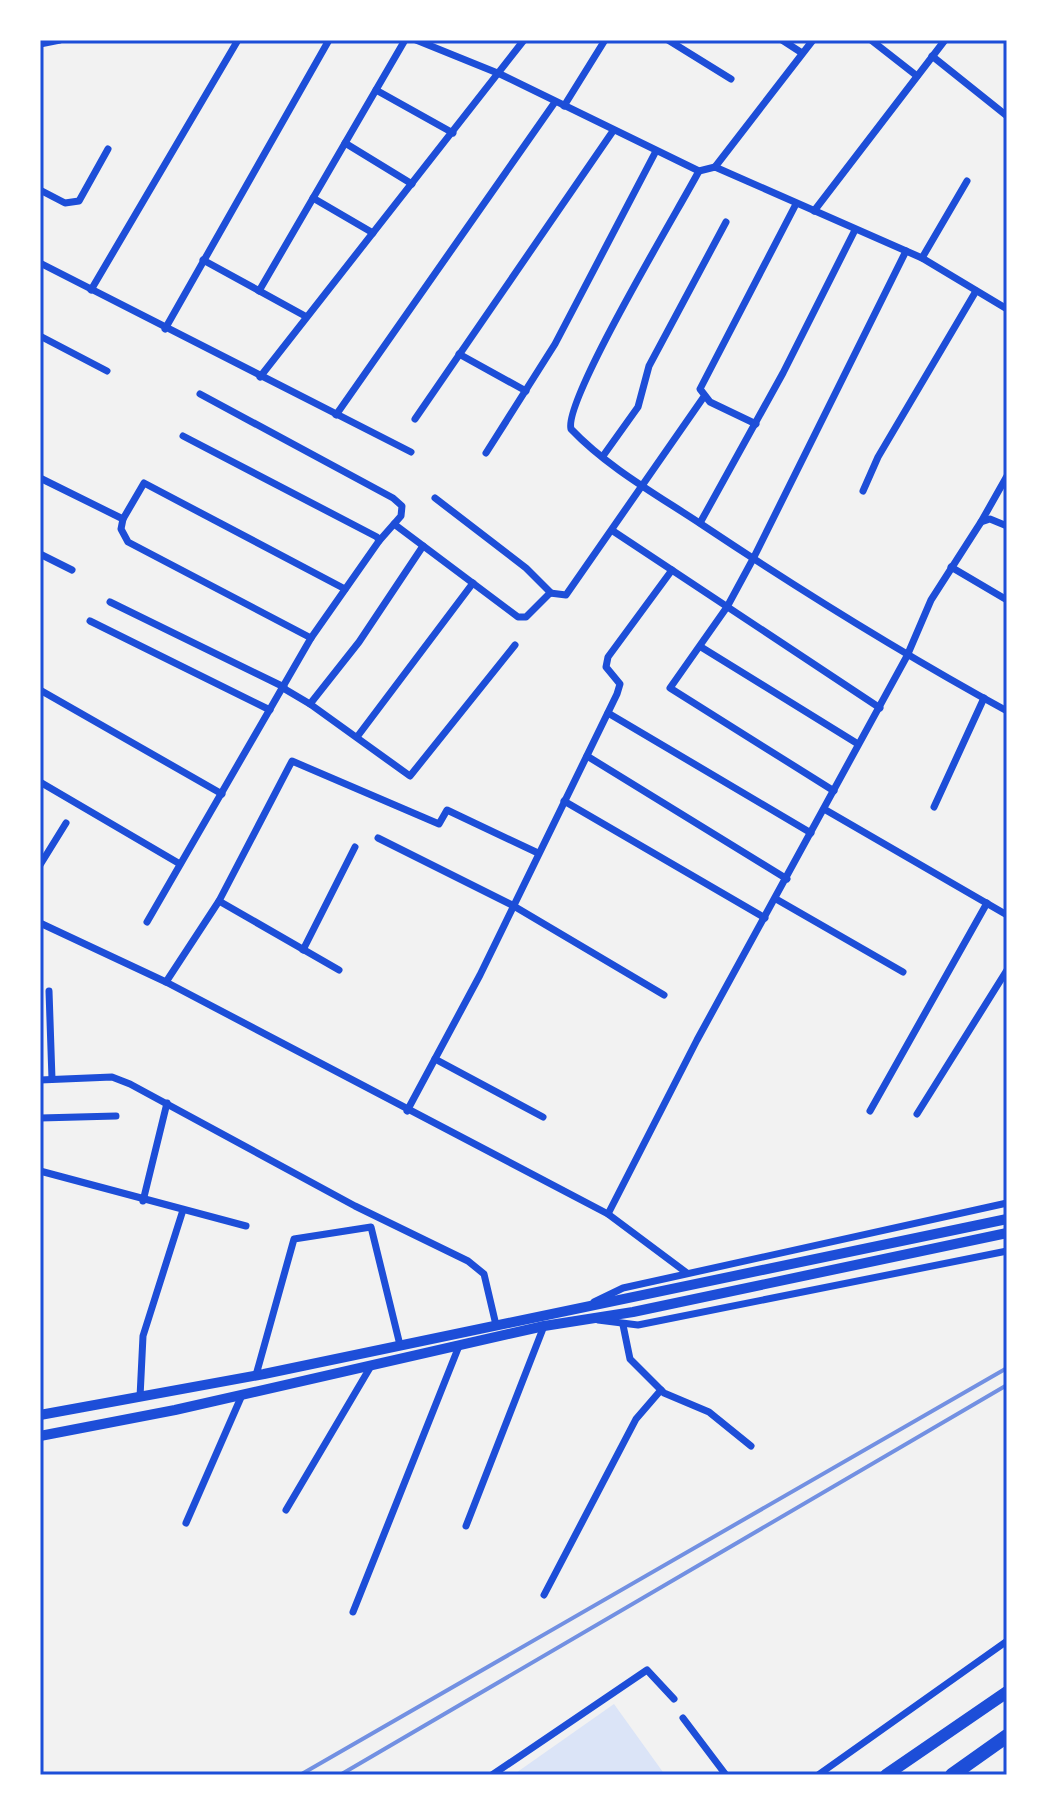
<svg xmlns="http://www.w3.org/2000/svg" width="1047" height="1815" viewBox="0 0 1047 1815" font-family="'Archivo Narrow',sans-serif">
	<rect width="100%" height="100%" fill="#f2f2f2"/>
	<!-- green -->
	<path fill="#dbe4f7" d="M 614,1704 L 665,1775 L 513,1775 Z"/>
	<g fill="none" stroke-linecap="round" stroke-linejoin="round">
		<!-- minor -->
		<g stroke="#1d4ed8" stroke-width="7">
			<path d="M 416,40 L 500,74 L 699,171 L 715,167 L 922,258 L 1007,309"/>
			<path d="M 668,40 L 731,79"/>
			<path d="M 782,40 L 802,53"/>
			<path d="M 871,40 L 917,76"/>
			<path d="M 40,44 L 60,40"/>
			<path d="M 932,56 L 1007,116"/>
			<path d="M 376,90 L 453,133"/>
			<path d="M 564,106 L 605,40"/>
			<path d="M 345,143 L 412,184"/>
			<path d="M 715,167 L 813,40"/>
			<path d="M 699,171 C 679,209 563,401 571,429 C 608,468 659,496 704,526 C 803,592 903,654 1007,711"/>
			<path d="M 40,190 L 65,203 L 79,201 L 108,149"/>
			<path d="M 313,198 L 373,233"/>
			<path d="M 814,211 L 945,40"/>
			<path d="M 922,258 L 967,181"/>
			<path d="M 203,260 L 305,316"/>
			<path d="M 40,263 L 411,452"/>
			<path d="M 91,290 L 238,40"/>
			<path d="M 259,291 L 405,40"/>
			<path d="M 165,329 L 329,40"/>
			<path d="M 40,336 L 107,371"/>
			<path d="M 459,354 L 526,391"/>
			<path d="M 260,377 L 524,40"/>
			<path d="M 200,394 L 393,498 L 402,506 L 401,516 L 379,541"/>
			<path d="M 336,415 L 555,102"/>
			<path d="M 415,419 L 613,131"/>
			<path d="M 756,424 L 710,402 L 700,389 L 796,204"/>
			<path d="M 486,453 L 555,344 L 656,151"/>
			<path d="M 603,456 L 638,407 L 649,366 L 726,222"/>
			<path d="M 40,478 L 123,519 L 144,483 L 345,589"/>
			<path d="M 863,491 L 878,457 L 976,291"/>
			<path d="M 435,498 L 526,568 L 551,593"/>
			<path d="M 123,519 L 121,529 L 128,542 L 311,638"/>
			<path d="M 981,522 L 1007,476"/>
			<path d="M 700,523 L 783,373 L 855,230"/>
			<path d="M 394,524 L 518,617 L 526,617 L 550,593 L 566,595 L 703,398"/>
			<path d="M 613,531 L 880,708"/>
			<path d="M 40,554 L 72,570"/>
			<path d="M 951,567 L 1007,600"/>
			<path d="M 110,602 L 284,687"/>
			<path d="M 90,621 L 270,710"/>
			<path d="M 701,647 L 858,744"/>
			<path d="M 283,688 L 310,704 L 359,642 L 423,546"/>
			<path d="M 40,690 L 222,794"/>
			<path d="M 310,704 L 410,776 L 515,645"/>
			<path d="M 608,713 L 811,833"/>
			<path d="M 357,737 L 473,583"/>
			<path d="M 587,756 L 787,879"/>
			<path d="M 40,782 L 180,864"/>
			<path d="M 834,791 L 670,688 L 727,607 L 753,559 L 906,251"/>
			<path d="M 564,801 L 765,918"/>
			<path d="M 934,807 L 984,698"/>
			<path d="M 824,809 L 1007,915"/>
			<path d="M 378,838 L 512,905 L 664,995"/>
			<path d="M 40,865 L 66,823"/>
			<path d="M 776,899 L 903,972"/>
			<path d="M 219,901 L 292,761 L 439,824 L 447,810 L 538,853"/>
			<path d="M 147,922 L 311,638 L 379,541 L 377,537 L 183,436"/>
			<path d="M 40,923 L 166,982 L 608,1214 L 687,1273"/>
			<path d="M 303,950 L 355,847"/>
			<path d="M 166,982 L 219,901 L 339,970"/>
			<path d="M 49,991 L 52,1079"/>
			<path d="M 435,1059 L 543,1117"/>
			<path d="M 40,1080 L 112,1077 L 130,1084 L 355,1206 L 468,1261 L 484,1274 L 496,1325"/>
			<path d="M 407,1111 L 480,975 L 617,694 L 620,684 L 606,667 L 608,657 L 672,570"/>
			<path d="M 870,1111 L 987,903"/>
			<path d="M 917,1114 L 1007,970"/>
			<path d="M 40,1118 L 116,1116"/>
			<path d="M 40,1171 L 246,1226"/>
			<path d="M 143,1201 L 167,1103"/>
			<path d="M 608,1214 L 697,1040 L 907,656 L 931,600 L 981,522 L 990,519 L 1007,526"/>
			<path d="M 594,1302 L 623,1288 L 1007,1203"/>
			<path d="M 598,1320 L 638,1325 L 1007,1251"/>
			<path d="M 623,1325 L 630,1359 L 664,1393 L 709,1412 L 751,1446"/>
			<path d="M 256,1375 L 294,1239 L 371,1227 L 400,1345"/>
			<path d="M 140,1397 L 143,1336 L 183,1210"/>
			<path d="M 286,1510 L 371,1366"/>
			<path d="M 186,1523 L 242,1395"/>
			<path d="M 466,1526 L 544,1326"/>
			<path d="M 544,1595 L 636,1419 L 661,1390"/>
			<path d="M 353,1612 L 459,1346"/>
			<path d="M 683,1718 L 726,1775"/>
			<path d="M 492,1775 L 647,1670 L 674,1699"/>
			<path d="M 818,1775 L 1007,1641"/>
		</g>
		<!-- secondary -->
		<g stroke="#1d4ed8" stroke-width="10">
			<path d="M 40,1415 L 264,1374 L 1007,1219"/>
			<path d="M 40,1436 L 175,1410 L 544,1326 L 633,1312 L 1007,1233"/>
		</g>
		<!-- trunk -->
		<path stroke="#1d4ed8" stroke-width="12" d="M 886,1775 L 1007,1692"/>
		<!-- motorway -->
		<path stroke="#1d4ed8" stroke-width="14" d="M 952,1775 L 1007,1736"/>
		<!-- rail -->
		<g stroke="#7290e2" stroke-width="4">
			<path d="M 300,1775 L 1007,1368"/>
			<path d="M 340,1775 L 1007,1385"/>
		</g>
	</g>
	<!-- border -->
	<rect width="1047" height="1815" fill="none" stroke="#ffffff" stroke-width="84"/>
	<rect x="42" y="42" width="963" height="1731" fill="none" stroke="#1d4ed8" stroke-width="3"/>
</svg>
